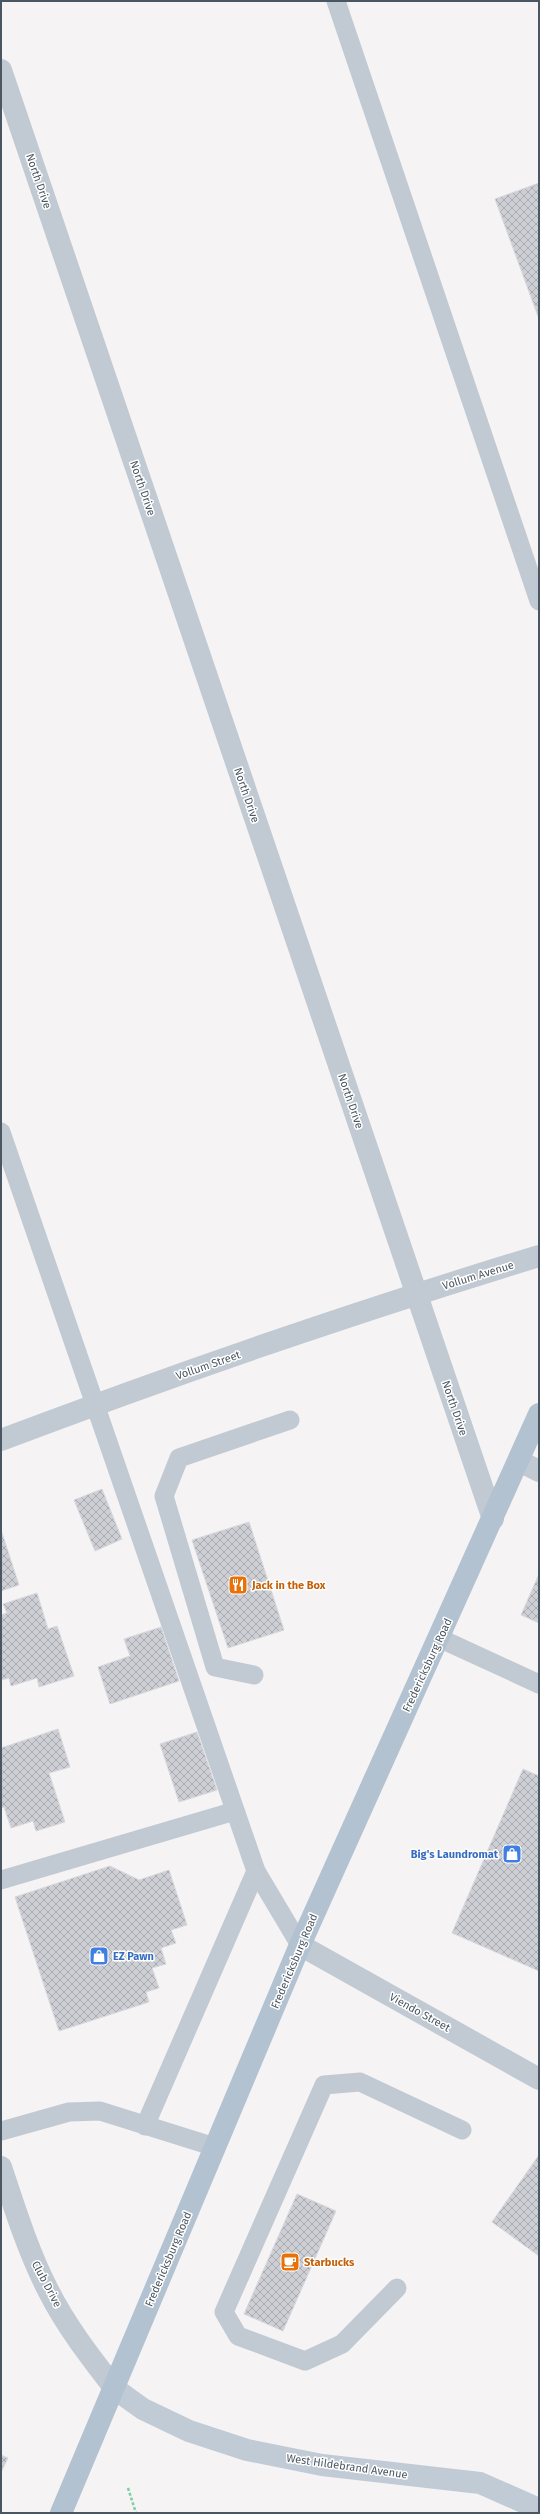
<svg xmlns="http://www.w3.org/2000/svg" width="540" height="2514" viewBox="0 0 540 2514" font-family="'Fira Sans',sans-serif">
	<defs>
		<pattern id="building-cross-hatch" width="8" height="8" patternUnits="userSpaceOnUse"><rect width="8" height="8" fill="#cdcfd5"/><path d="M0 0l8 8M0 8l8-8" fill="none" stroke="#a8abb0"/></pattern>
	</defs>
	<rect width="100%" height="100%" fill="#f5f3f3"/>
	<!-- building -->
	<g fill="url(#building-cross-hatch)" stroke="#d7d9de">
		<path d="M 539,183 L 539,319 L 495,199 Z"/>
		<path d="M 102,1489 L 122,1539 L 95,1551 L 74,1500 Z"/>
		<path d="M 249,1522 L 284,1630 L 228,1648 L 192,1540 Z"/>
		<path d="M 1,1530 L 19,1585 L 1,1591 Z"/>
		<path d="M 539,1574 L 539,1623 L 521,1615 Z"/>
		<path d="M 37,1593 L 48,1629 L 57,1626 L 74,1676 L 39,1687 L 37,1678 L 11,1686 L 9,1678 L 1,1680 L 1,1615 L 7,1613 L 3,1604 Z"/>
		<path d="M 161,1627 L 179,1681 L 110,1704 L 98,1667 L 130,1656 L 124,1639 Z"/>
		<path d="M 58,1729 L 70,1767 L 49,1773 L 65,1822 L 36,1831 L 33,1821 L 11,1828 L 4,1807 L 1,1808 L 1,1748 Z"/>
		<path d="M 197,1732 L 217,1790 L 179,1802 L 160,1744 Z"/>
		<path d="M 523,1769 L 539,1776 L 539,1971 L 452,1933 Z"/>
		<path d="M 110,1866 L 139,1880 L 169,1870 L 187,1925 L 171,1930 L 176,1943 L 161,1948 L 166,1964 L 152,1968 L 159,1988 L 146,1992 L 149,2002 L 59,2031 L 15,1897 Z"/>
		<path d="M 539,2155 L 539,2256 L 492,2222 Z"/>
		<path d="M 297,2194 L 336,2211 L 283,2331 L 244,2314 Z"/>
		<path d="M 1,2455 L 8,2458 L 1,2472 Z"/>
	</g>
	<g fill="none" stroke-linecap="round" stroke-linejoin="round">
		<!-- path -->
		<path stroke="#7ad0a6" stroke-width="2.5" stroke-dasharray="3 2" stroke-linecap="butt" d="M 128,2488 L 136,2513"/>
		<!-- lane -->
		<g stroke="#c1cad2" stroke-width="19">
			<path d="M 336,1 L 539,601"/>
			<path d="M 1,1132 L 256,1871 L 300,1945"/>
			<path d="M 439,1638 L 539,1684"/>
			<path d="M 254,1675 L 215,1667 L 164,1496 L 179,1458 L 290,1420"/>
			<path d="M 1,1880 L 235,1811"/>
			<path d="M 145,2126 L 256,1871"/>
			<path d="M 1,2131 L 69,2112 L 100,2111 L 215,2147"/>
			<path d="M 397,2288 L 342,2344 L 305,2361 L 238,2336 L 224,2312 L 324,2085 L 360,2082 L 462,2130"/>
		</g>
		<!-- street -->
		<g stroke="#c1cad2" stroke-width="22">
			<path d="M 1,70 L 493,1519"/>
			<path d="M 1,1440 C 178,1373 358,1311 539,1256"/>
			<path d="M 519,1461 L 539,1471"/>
			<path d="M 300,1945 L 539,2079"/>
			<path d="M 1,2167 C 15,2209 28,2251 48,2290 C 66,2326 91,2358 115,2389"/>
		</g>
		<!-- secondary -->
		<path stroke="#c1cbd6" stroke-width="22" d="M 115,2389 L 143,2409 L 189,2431 L 247,2450 L 322,2465 L 480,2483 L 539,2509"/>
		<!-- primary -->
		<path stroke="#b3c2d1" stroke-width="22" d="M 61,2513 L 300,1945 L 539,1414"/>
	</g>
	<!-- icons -->
	<defs>
		<g id="restaurant-square" transform="scale(1)"><rect x="-9" y="-9" width="18" height="18" rx="4" fill="#e8710a" stroke="#fff"/><path d="M-5-6h1v4h1v-4h1v4h1v-4h1v5L-1.5 .5V6h-2V.5L-5-1ZM5-6V6H3V1.5H1.5Q1.5-4 5-6Z" fill="#fff"/></g>
		<g id="shop-square" transform="scale(1)"><rect x="-9" y="-9" width="18" height="18" rx="4" fill="#3f7fe0" stroke="#fff"/><path d="M-5-2.5h2.3a2.7 3.5 0 0 1 5.4 0H5L5.5 6h-11ZM-1.5-2.5h3a1.5 2.3 0 0 0-3 0Z" fill="#fff"/></g>
		<g id="cafe-square" transform="scale(1)"><rect x="-9" y="-9" width="18" height="18" rx="4" fill="#e8710a" stroke="#fff"/><path d="M-5.5-4.5H6V0H3Q3 3.5 0 3.5H-2.5Q-5.5 3.5-5.5 0ZM3-3.2v2h1.7v-2ZM-6 4.5H4V6H-6Z" fill="#fff"/></g>
	</defs>
	<g fill-rule="evenodd">
		<use href="#restaurant-square" x="238" y="1585"/>
		<use href="#shop-square" x="512" y="1854"/>
		<use href="#shop-square" x="99" y="1956"/>
		<use href="#cafe-square" x="290" y="2262"/>
	</g>
	<g text-anchor="middle" stroke-width="3" stroke-linejoin="round" paint-order="stroke">
		<!-- street labels -->
		<g font-size="11" fill="#4a5661" stroke="#fff">
			<text transform="translate(39 181) rotate(71)" y="4">North Drive</text>
			<text transform="translate(143 488) rotate(71)" y="4">North Drive</text>
			<text transform="translate(247 795) rotate(71)" y="4">North Drive</text>
			<text transform="translate(351 1101) rotate(71)" y="4">North Drive</text>
			<text transform="translate(478 1275) rotate(-17)" y="4">Vollum Avenue</text>
			<text transform="translate(208 1365) rotate(-19)" y="4">Vollum Street</text>
			<text transform="translate(455 1408) rotate(71)" y="4">North Drive</text>
			<text transform="translate(427 1665) rotate(-65)" y="4">Fredericksburg Road</text>
			<text transform="translate(294 1961) rotate(-67)" y="4">Fredericksburg Road</text>
			<text transform="translate(420 2012) rotate(29)" y="4">Viendo Street</text>
			<text transform="translate(168 2259) rotate(-67)" y="4">Fredericksburg Road</text>
			<text transform="translate(47 2284) rotate(62)" y="4">Club Drive</text>
			<text transform="translate(347 2466) rotate(8)" y="4">West Hildebrand Avenue</text>
		</g>
		<!-- food labels -->
		<g font-size="11" font-weight="bold" fill="#c56008" stroke="#fff" text-anchor="start">
			<text x="252" y="1589">Jack in the Box</text>
			<text x="304" y="2266">Starbucks</text>
		</g>
		<!-- shop labels -->
		<g font-size="11" font-weight="bold" fill="#366cbe" stroke="#fff" text-anchor="end">
			<text x="498" y="1858">Big's Laundromat</text>
			<text x="113" y="1960" text-anchor="start">EZ Pawn</text>
		</g>
	</g>
	<!-- border -->
	<rect width="540" height="2514" fill="none" stroke="#4a5661" stroke-width="4"/>
</svg>
